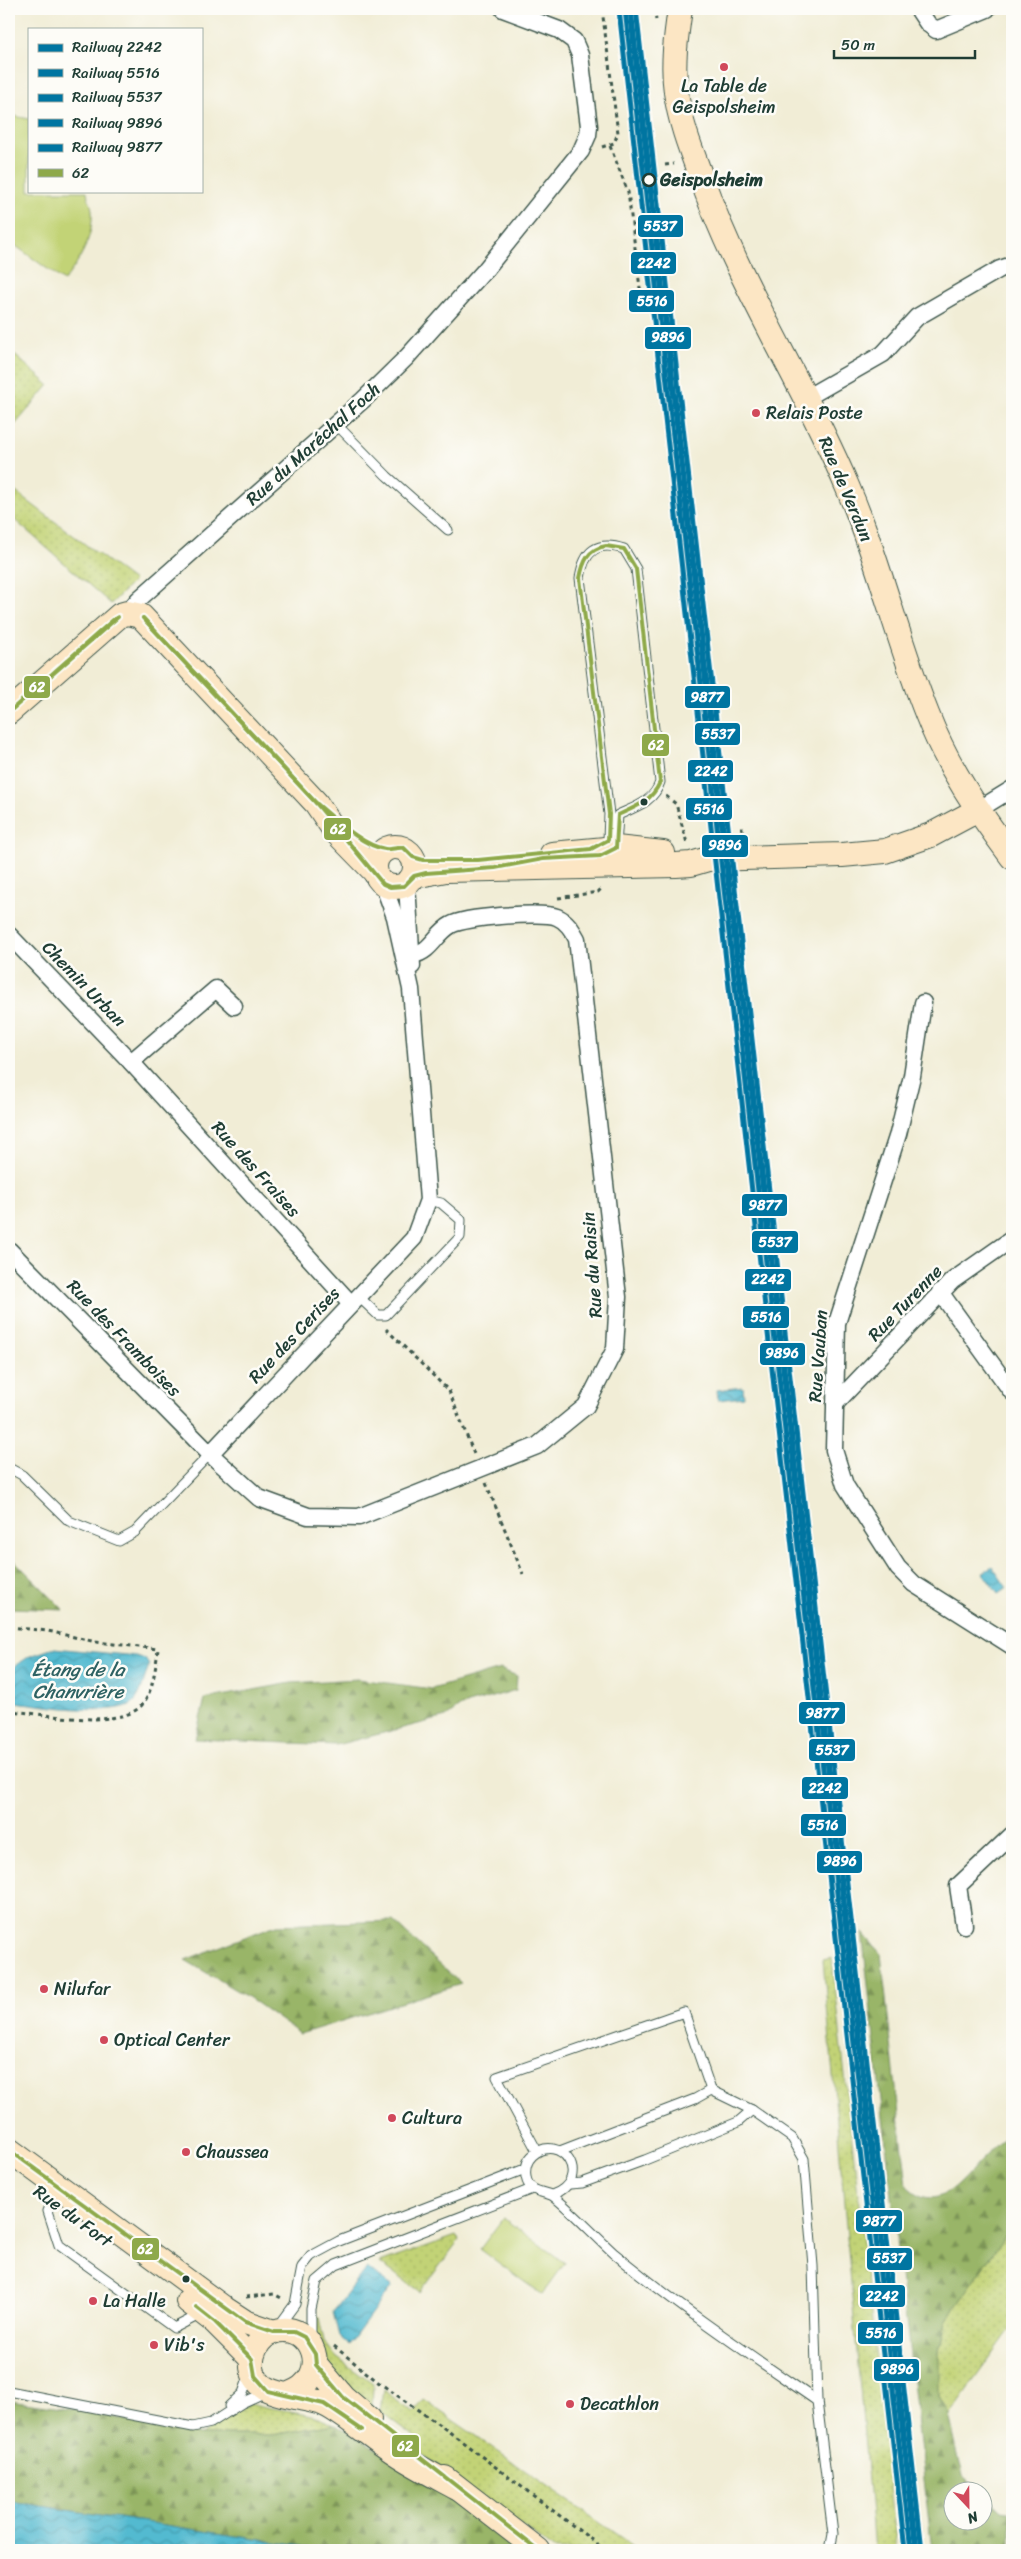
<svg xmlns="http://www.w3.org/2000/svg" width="1021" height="2559" viewBox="0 0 1021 2559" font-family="Sriracha,sans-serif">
	<defs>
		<pattern id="grass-dots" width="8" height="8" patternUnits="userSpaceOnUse" patternTransform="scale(1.25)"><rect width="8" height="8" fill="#c2d376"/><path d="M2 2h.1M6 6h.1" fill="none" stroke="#a6b667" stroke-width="1.8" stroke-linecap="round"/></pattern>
		<pattern id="forest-firs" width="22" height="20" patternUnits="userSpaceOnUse" patternTransform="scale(1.25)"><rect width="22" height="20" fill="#99b567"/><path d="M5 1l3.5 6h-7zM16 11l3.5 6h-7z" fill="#7c9456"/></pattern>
		<pattern id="water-waves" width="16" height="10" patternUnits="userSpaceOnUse" patternTransform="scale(1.25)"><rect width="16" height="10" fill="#52bad0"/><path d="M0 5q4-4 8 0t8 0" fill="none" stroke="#4398aa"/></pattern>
	</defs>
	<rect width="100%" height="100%" fill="#fdfcf7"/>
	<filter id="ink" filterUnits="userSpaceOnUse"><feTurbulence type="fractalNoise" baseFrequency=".02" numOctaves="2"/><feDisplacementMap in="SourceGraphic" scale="10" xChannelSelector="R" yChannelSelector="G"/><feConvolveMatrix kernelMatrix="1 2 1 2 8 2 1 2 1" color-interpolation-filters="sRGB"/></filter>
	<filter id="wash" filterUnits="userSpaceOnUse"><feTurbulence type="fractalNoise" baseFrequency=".0096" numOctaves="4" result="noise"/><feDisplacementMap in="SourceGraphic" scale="20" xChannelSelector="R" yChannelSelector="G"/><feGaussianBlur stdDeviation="1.12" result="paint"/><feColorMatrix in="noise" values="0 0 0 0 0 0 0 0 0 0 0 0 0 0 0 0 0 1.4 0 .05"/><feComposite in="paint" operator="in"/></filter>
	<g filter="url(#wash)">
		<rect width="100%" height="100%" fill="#f1edd6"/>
		<!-- grass -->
		<g fill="url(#grass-dots)" stroke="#708855">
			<path d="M 9,350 L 49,385 L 9,432 Z"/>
			<path d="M 9,487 L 134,581 L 111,604 L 9,515 Z"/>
			<path d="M 832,1958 L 897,2550 L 874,2550 L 823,1960 Z"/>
			<path d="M 1012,2226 L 1012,2327 L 949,2415 L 939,2397 L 938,2378 L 939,2352 L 946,2321 Z"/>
			<path d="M 456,2236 L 459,2240 L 420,2292 L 380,2263 Z"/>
			<path d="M 315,2317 L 319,2318 L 324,2341 L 336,2357 L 373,2384 L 372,2410 L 335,2381 L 317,2337 Z"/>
			<path d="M 383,2390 L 414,2412 L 424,2400 L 639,2550 L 555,2550 L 418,2451 L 422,2443 L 380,2411 Z"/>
			<path d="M 251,2403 C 281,2413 304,2408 334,2424 L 272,2435 L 201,2435 Z"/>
		</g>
		<!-- forest -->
		<g fill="url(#forest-firs)" stroke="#5c794e">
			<path d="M 9,1555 L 64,1610 L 9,1608 Z"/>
			<path d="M 500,1669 L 517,1676 L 516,1690 L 461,1706 L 446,1717 L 336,1745 L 195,1739 L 205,1699 L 291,1683 L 358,1679 L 432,1689 Z"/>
			<path d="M 393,1921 L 461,1984 L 300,2034 L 249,1998 L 185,1960 L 276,1925 Z"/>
			<path d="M 862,1932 L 881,1954 L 907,2186 C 937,2216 960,2182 981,2160 C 991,2150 1002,2141 1012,2131 L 1012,2226 L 946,2321 L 939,2352 L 939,2397 L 949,2415 L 963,2476 L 980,2491 L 954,2492 L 954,2522 L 984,2522 L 984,2495 L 1002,2512 L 1012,2514 L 1012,2550 L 932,2550 Z"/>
			<path d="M 9,2401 L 83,2411 L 201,2435 L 272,2435 L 334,2424 L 384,2453 L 522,2550 L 326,2550 L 9,2501 Z"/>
		</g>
		<!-- green -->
		<g fill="#c2d376" stroke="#708855">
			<path d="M 9,115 L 29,119 L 29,191 L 87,191 C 87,198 92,204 92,210 C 94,237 80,260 64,281 L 9,241 Z"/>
			<path d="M 503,2218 L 565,2263 L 542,2295 L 480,2249 Z"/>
		</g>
		<!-- water -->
		<g fill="url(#water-waves)" stroke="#387c82">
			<path d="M 743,1387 L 744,1397 L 718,1400 L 717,1390 Z"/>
			<path d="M 992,1566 L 1007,1588 L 998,1594 L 983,1573 Z"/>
			<path d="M 54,1648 L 137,1656 L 145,1659 L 149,1665 C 145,1676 142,1692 135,1701 C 121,1719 31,1704 9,1701 L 9,1670 L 30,1656 Z"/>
			<path d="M 367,2268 L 392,2286 L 349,2345 L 339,2336 L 333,2312 Z"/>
			<path d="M 9,2501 L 326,2550 L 9,2550 Z"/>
		</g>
	</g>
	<g filter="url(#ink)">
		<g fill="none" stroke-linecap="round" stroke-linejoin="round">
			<!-- lane casing -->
			<g stroke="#3e574c" stroke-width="11">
				<g id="lane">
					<path d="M 336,424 L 387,476 L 448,530"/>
					<path d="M 601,843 L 608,840 L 609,814 L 580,578 C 584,551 597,540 624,549 L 636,569 L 660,782 C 654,802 635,807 618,815 L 616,847"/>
					<path d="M 358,1296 L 378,1315 L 386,1315 L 460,1237 L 461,1220 L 441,1203 L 428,1200"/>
					<path d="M 9,1468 L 22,1475 L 69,1521 L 119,1541 L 135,1532 L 210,1454"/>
					<path d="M 537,2151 L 497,2077 L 684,2012 L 711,2090 L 752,2110"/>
					<path d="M 560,2151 L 695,2099 L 711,2090"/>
					<path d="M 570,2184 L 582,2183 L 645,2160 L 738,2122 L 752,2110 L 792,2138 L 804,2159 L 813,2266 L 817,2401 L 833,2534 L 830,2550"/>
					<path d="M 60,2188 L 48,2211 L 59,2245 L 174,2328 L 201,2314"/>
					<path d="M 552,2195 C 595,2179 560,2130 532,2156 C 526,2162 525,2170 526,2177 C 529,2192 540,2191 551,2195 C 560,2199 603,2244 615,2254 C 679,2307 749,2354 817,2401"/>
					<path d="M 278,2327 L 295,2304 L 302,2267 L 311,2256 L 339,2241 L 525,2169"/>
					<path d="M 311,2339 L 311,2309 L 317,2281 L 336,2265 L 532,2189"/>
					<path d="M 9,2391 L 193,2427 L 211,2423 L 242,2403 L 266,2392"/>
					<path d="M 229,2406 L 243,2393 L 250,2374"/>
				</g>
			</g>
			<!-- street casing -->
			<g stroke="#3e574c" stroke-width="19">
				<g id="street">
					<path d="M 918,9 L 928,24 L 936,30 L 987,9"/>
					<path d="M 806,398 L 883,354 L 917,317 L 1000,269 L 1012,265"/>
					<path d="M 127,613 L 139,599 L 363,400 L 407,357 L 486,269 L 581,151 L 588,135 L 589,126 L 580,55 L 574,41 L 559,30 L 503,9"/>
					<path d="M 978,810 L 1012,789"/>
					<path d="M 407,884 L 412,966"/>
					<path d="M 9,935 L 131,1062 L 351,1304"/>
					<path d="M 923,1003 L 912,1076 L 898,1134 L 837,1323 L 834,1450 L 845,1485 L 898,1568 L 914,1584 L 1012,1646"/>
					<path d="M 131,1062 L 216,989 L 234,1006"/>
					<path d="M 9,1250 L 210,1454 L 259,1498 L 308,1516 L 359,1517 L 537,1446 L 586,1406 L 615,1349 L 618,1297 L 577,939 C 572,930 567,921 557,917 C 542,911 464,917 451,925 C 436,933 431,952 413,955"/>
					<path d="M 940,1292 L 1012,1392"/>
					<path d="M 835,1404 L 952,1281 L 1012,1239"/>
					<path d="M 210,1454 L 414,1238 L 428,1200 L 411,989 L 395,917 L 383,884"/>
					<path d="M 964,1925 L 958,1886 L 1012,1835"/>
				</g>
			</g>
			<!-- secondary casing -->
			<g stroke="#3e574c" stroke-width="26">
				<g id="secondary">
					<path d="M 680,9 C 676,36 672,64 676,92 C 680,124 693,155 704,185 C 742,290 804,384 847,486 C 879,560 897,639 927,714 C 947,766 979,813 1012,857"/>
					<path d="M 9,712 L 120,615 L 127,613 L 141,616 L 316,803 L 335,831 L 375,872"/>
					<circle cx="395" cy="867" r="20"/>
					<path d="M 552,854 L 616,848 L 663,853"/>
					<path d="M 414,876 L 446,870 L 676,865 L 691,864 L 708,859 L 842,855 L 885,851 L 931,835 L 978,810"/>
					<path d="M 9,2150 L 225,2309 L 245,2322 L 274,2332"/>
					<path d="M 188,2301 L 215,2322 L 252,2359"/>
					<path d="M 316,2365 L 343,2397 L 369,2419"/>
					<path d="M 289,2394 C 335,2378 313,2318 273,2332 C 252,2340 244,2369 261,2385 C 271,2395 306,2398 322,2403 C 338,2409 374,2439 391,2450 C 411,2464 435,2476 457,2488"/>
					<path d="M 445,2478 L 538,2550"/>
				</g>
			</g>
			<!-- path -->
			<g stroke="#3e574c" stroke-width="3" stroke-dasharray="4 4" stroke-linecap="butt">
				<path d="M 654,9 L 656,20"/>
				<path d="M 610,146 L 628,192 L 640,288 L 650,308"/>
				<path d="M 602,147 L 614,143 L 618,133 L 602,9"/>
				<path d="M 665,165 L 674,164"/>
				<path d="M 666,796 L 676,804 L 687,843"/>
				<path d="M 740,828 L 742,828 L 743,837"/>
				<path d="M 558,898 L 598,892 L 603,887"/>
				<path d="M 386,1329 L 449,1391 L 474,1454"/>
				<path d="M 486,1483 L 523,1574"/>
				<path d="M 9,1627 L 48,1631 L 96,1642 L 158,1649 C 156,1665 153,1695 140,1707 C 114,1730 43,1713 9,1711"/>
				<path d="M 246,2297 L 274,2294 L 283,2299"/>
				<path d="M 334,2346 L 378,2382 L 448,2431 L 605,2550"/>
			</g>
			<!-- lane -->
			<use href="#lane" stroke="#fff" stroke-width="9"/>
			<!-- street -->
			<use href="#street" stroke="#fff" stroke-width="16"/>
			<!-- secondary -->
			<use href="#secondary" stroke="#fce6c4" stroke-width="24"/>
			<!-- bus-1 casing -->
			<g stroke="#fdfcf7" stroke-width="8">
				<g id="bus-1">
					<path d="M 606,546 L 624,549 L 636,569 L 660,782 C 652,801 636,807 618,815 L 616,848 L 600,856 L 543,859 L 495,868 L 426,873 L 414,876 L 404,886 L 390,887 L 383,884 L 316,803 C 333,817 362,846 385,849 C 391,850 397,847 404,848 L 413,857 L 423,860 L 478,860 L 591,849 L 608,840 L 609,814 L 580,578 C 583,562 588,549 606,546 Z"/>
					<path d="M 118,617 L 9,712 L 113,620 Z"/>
					<path d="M 143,618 L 316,803"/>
					<path d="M 143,618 L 316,803"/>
					<path d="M 9,2150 L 245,2322 L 274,2332 L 294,2332 L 304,2337 L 315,2354 L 316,2365 L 343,2397 L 538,2550"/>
					<path d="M 196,2307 L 215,2322 L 252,2359 L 255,2376 L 268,2391 L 324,2404 L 362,2430"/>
				</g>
			</g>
			<!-- bus-1 -->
			<use href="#bus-1" stroke="#8ea94a" stroke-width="4"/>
			<!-- rail-1 casing -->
			<g stroke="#fdfcf7" stroke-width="9">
				<path id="rail-1" d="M 625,9 L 911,2550"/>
			</g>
			<!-- rail-2 casing -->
			<g stroke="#fdfcf7" stroke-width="9">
				<path id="rail-2" d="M 619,10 L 905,2550"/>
			</g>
			<!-- rail-3 casing -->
			<g stroke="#fdfcf7" stroke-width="9">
				<path id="rail-3" d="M 636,9 L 922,2550"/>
			</g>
			<!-- rail-4 casing -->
			<g stroke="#fdfcf7" stroke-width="9">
				<path id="rail-4" d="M 631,9 L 917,2549"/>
			</g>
			<!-- rail-5 casing -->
			<g stroke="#fdfcf7" stroke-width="9">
				<path id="rail-5" d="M 630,10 L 916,2550"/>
			</g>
			<!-- rail-1 -->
			<use href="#rail-1" stroke="#0075a1" stroke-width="5"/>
			<!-- rail-2 -->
			<use href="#rail-2" stroke="#0075a1" stroke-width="5"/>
			<!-- rail-3 -->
			<use href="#rail-3" stroke="#0075a1" stroke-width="5"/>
			<!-- rail-4 -->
			<use href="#rail-4" stroke="#0075a1" stroke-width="5"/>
			<!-- rail-5 -->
			<use href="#rail-5" stroke="#0075a1" stroke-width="5"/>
		</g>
	</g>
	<!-- markers -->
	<g fill="#d1495b" stroke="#fdfcf7" stroke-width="2">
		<circle cx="724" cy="67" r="5"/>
		<circle cx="756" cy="413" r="5"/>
		<circle cx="44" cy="1989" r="5"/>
		<circle cx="104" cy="2040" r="5"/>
		<circle cx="392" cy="2118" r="5"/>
		<circle cx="186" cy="2152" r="5"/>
		<circle cx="93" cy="2301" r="5"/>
		<circle cx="154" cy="2345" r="5"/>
		<circle cx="570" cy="2404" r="5"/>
	</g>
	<circle fill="#fdfcf7" stroke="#1f3d34" stroke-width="2.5" cx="649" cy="180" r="6"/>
	<g fill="#1f3d34" stroke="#fdfcf7" stroke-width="2">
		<circle cx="644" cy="802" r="4.5"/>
		<circle cx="186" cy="2279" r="4.5"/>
	</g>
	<g text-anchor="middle" stroke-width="5" stroke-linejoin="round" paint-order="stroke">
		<!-- poi labels -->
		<g font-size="18" fill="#1f3d34" stroke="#fdfcf7" text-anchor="start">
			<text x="724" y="92" text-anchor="middle">La Table de<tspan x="724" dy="21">Geispolsheim</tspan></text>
			<text x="766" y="419">Relais Poste</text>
			<text x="54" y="1995">Nilufar</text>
			<text x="114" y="2046">Optical Center</text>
			<text x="402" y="2124">Cultura</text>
			<text x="196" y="2158">Chaussea</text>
			<text x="103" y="2307">La Halle</text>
			<text x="164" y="2351">Vib's</text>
			<text x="580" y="2410">Decathlon</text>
		</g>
		<!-- stop labels -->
		<g font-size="18" font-weight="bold" fill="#1f3d34" stroke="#fdfcf7" text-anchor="start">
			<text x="660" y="186">Geispolsheim</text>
		</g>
		<!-- street labels -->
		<g font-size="18" fill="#1f3d34" stroke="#fdfcf7">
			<text transform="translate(313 444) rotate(-42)" y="6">Rue du Maréchal Foch</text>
			<text transform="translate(846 489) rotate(67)" y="6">Rue de Verdun</text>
			<text transform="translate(84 984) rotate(46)" y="6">Chemin Urban</text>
			<text transform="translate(256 1169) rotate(48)" y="6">Rue des Fraises</text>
			<text transform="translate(592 1265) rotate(-94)" y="6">Rue du Raisin</text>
			<text transform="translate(905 1303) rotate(-46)" y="6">Rue Turenne</text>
			<text transform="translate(294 1335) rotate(-47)" y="6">Rue des Cerises</text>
			<text transform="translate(124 1338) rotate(46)" y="6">Rue des Framboises</text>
			<text transform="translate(818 1356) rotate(-86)" y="6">Rue Vauban</text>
			<text transform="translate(73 2216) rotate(36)" y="6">Rue du Fort</text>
		</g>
		<!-- water labels -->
		<g font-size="19" font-style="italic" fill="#2e6263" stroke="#fdfcf7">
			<text x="78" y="1676">Étang de la<tspan x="78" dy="22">Chanvrière</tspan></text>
		</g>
	</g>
	<g stroke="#fdfcf7" stroke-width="2">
		<rect x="637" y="214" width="47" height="24" rx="5" fill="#0075a1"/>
		<rect x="630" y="251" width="47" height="24" rx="5" fill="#0075a1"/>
		<rect x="628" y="289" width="47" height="24" rx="5" fill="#0075a1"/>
		<rect x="644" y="326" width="48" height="24" rx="5" fill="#0075a1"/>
		<rect x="23" y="675" width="28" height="24" rx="5" fill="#8ea94a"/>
		<rect x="684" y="685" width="47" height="24" rx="5" fill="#0075a1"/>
		<rect x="694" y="722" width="47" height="24" rx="5" fill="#0075a1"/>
		<rect x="641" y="733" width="29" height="24" rx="5" fill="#8ea94a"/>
		<rect x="687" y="759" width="47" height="24" rx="5" fill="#0075a1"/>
		<rect x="685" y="797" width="48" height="24" rx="5" fill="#0075a1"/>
		<rect x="323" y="817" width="29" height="24" rx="5" fill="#8ea94a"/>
		<rect x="701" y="834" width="48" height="24" rx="5" fill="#0075a1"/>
		<rect x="741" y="1193" width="47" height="24" rx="5" fill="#0075a1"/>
		<rect x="751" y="1230" width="48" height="24" rx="5" fill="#0075a1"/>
		<rect x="744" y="1268" width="48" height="24" rx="5" fill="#0075a1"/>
		<rect x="742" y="1305" width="48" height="24" rx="5" fill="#0075a1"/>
		<rect x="759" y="1342" width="47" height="24" rx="5" fill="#0075a1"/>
		<rect x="798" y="1701" width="48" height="24" rx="5" fill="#0075a1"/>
		<rect x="808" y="1738" width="48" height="24" rx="5" fill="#0075a1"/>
		<rect x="801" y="1776" width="48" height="24" rx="5" fill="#0075a1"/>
		<rect x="800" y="1813" width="47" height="24" rx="5" fill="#0075a1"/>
		<rect x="816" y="1850" width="47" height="24" rx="5" fill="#0075a1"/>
		<rect x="855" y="2209" width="48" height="24" rx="5" fill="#0075a1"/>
		<rect x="131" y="2237" width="29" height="24" rx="5" fill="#8ea94a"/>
		<rect x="866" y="2247" width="47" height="24" rx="5" fill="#0075a1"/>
		<rect x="859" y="2284" width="47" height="24" rx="5" fill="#0075a1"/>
		<rect x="857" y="2321" width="47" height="24" rx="5" fill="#0075a1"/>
		<rect x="873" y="2358" width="47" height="24" rx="5" fill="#0075a1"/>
		<rect x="391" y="2434" width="29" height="24" rx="5" fill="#8ea94a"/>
	</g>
	<g font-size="14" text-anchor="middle" font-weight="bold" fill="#fff">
		<text x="660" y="231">5537</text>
		<text x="654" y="268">2242</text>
		<text x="652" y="306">5516</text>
		<text x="668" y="342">9896</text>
		<text x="37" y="692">62</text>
		<text x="707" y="702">9877</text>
		<text x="718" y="739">5537</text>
		<text x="656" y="750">62</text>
		<text x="711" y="776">2242</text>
		<text x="709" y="814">5516</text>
		<text x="338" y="834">62</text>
		<text x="725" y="850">9896</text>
		<text x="765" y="1210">9877</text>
		<text x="775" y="1247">5537</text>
		<text x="768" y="1284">2242</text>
		<text x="766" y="1322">5516</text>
		<text x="782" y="1358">9896</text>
		<text x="822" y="1718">9877</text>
		<text x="832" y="1755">5537</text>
		<text x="825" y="1793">2242</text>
		<text x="823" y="1830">5516</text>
		<text x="840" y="1866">9896</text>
		<text x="879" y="2226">9877</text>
		<text x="145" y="2254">62</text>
		<text x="889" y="2263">5537</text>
		<text x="882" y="2301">2242</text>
		<text x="881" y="2338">5516</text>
		<text x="897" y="2374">9896</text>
		<text x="405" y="2451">62</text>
	</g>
	<!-- margin -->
	<rect width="1021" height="2559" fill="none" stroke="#fdfcf7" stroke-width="30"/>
	<!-- legend -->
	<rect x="28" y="28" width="175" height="165" fill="#fdfcf7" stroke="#a4b0a9"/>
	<rect x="38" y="44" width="25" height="8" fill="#0075a1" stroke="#a4b0a9"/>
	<text x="72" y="52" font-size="15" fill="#1f3d34">Railway 2242</text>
	<rect x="38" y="69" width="25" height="8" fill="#0075a1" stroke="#a4b0a9"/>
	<text x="72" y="78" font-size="15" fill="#1f3d34">Railway 5516</text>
	<rect x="38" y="94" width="25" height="8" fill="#0075a1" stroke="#a4b0a9"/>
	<text x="72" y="102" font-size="15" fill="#1f3d34">Railway 5537</text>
	<rect x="38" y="119" width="25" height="8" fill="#0075a1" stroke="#a4b0a9"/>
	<text x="72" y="128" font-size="15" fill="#1f3d34">Railway 9896</text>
	<rect x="38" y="144" width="25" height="8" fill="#0075a1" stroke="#a4b0a9"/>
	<text x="72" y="152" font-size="15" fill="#1f3d34">Railway 9877</text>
	<rect x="38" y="169" width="25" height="8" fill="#8ea94a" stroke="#a4b0a9"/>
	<text x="72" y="178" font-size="15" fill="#1f3d34">62</text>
	<!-- north arrow -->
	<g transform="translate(968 2506) rotate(158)"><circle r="24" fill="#fdfcf7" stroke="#a4b0a9"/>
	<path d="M0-4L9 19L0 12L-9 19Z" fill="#d1495b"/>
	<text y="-8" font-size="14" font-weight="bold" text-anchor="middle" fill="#1f3d34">N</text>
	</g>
	<!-- scale -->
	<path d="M834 50v8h141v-8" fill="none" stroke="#1f3d34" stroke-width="2.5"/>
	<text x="841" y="50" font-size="15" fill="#1f3d34" stroke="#fdfcf7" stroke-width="4" paint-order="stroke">50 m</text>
</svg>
